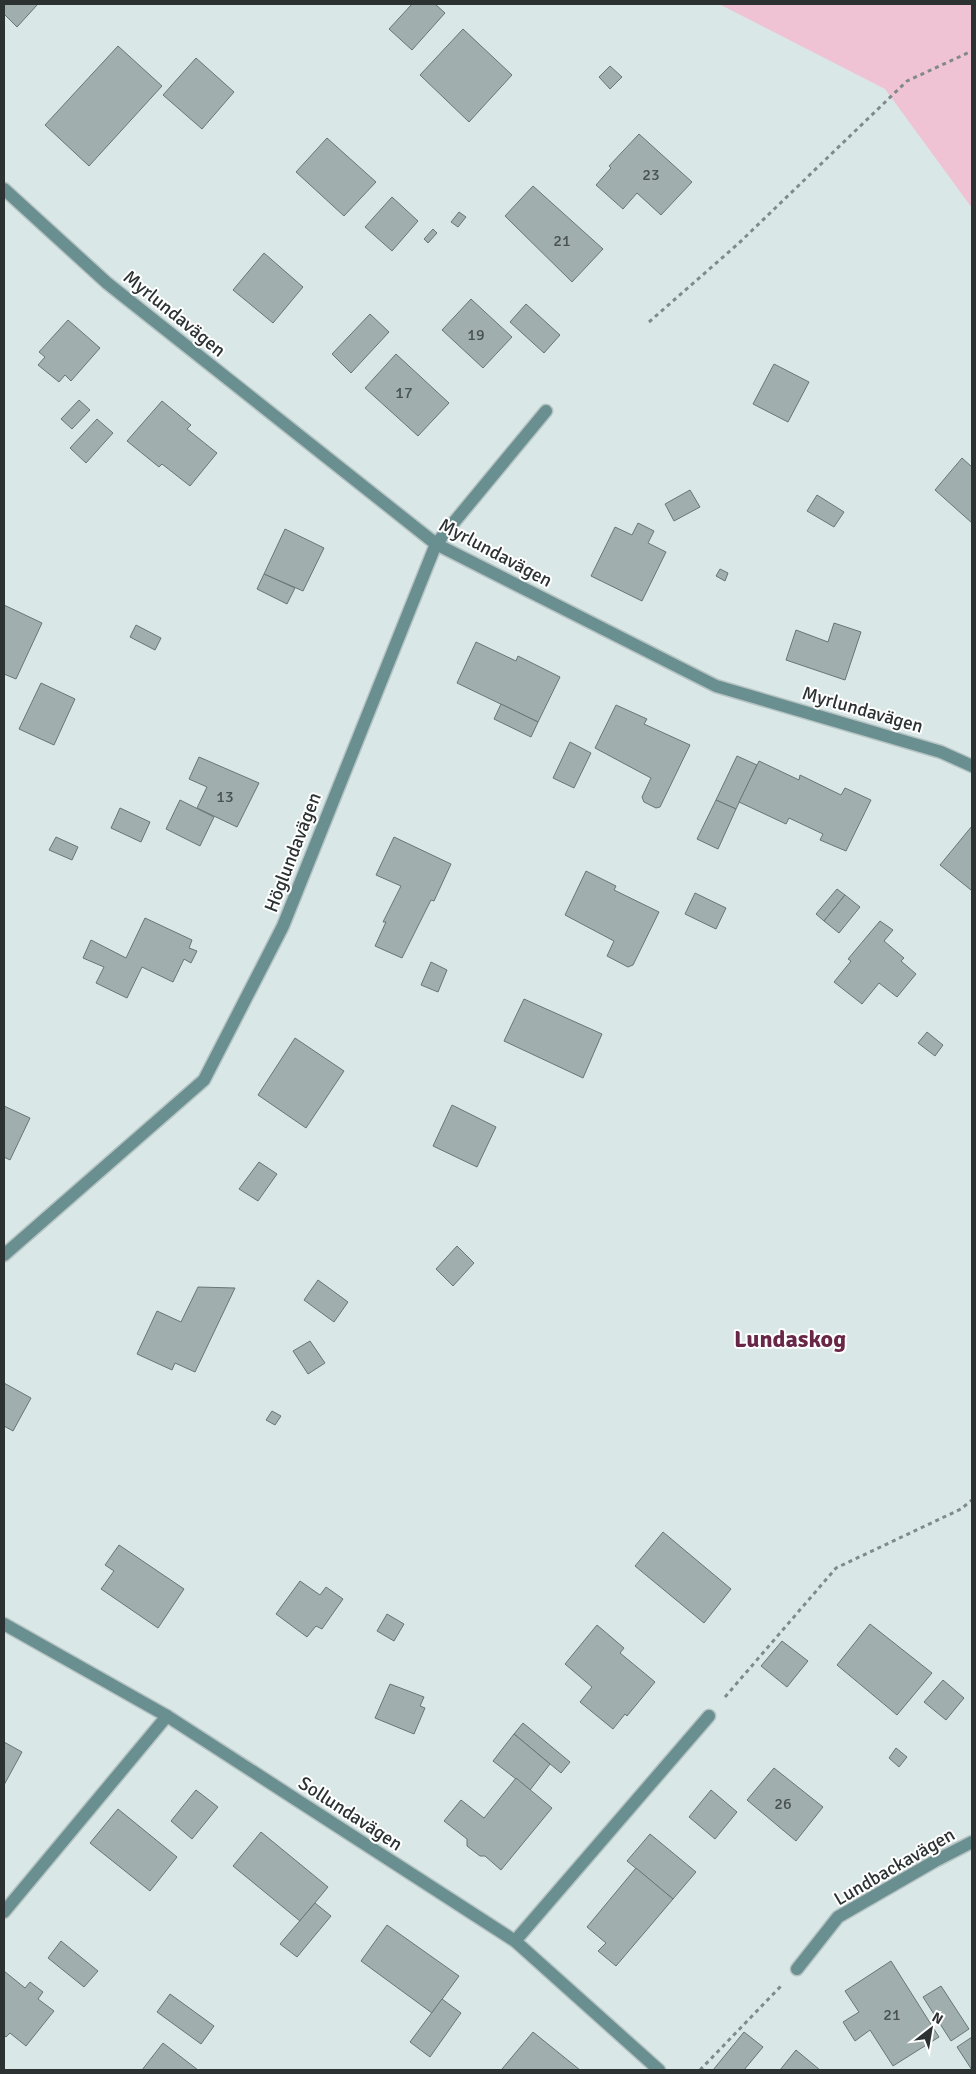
<svg xmlns="http://www.w3.org/2000/svg" width="976" height="2074" viewBox="0 0 976 2074" font-family="Signika,sans-serif">
	<rect width="100%" height="100%" fill="#d9e7e7"/>
	<!-- green -->
	<path fill="#f0c3d4" d="M 719,4 L 972,4 L 972,208 L 885,89 Z"/>
	<!-- building -->
	<g fill="#a0aeae" stroke="#6a7676">
		<path d="M 4,4 L 38,4 L 17,27 L 4,14 Z"/>
		<path d="M 412,4 L 435,4 L 445,13 L 412,50 L 389,29 Z"/>
		<path d="M 463,29 L 512,75 L 469,122 L 420,75 Z"/>
		<path d="M 118,46 L 162,86 L 89,166 L 45,125 Z"/>
		<path d="M 196,58 L 234,92 L 202,129 L 163,95 Z"/>
		<path d="M 610,66 L 622,77 L 610,89 L 599,77 Z"/>
		<path d="M 639,134 L 692,182 L 661,215 L 637,193 L 623,209 L 596,185 L 611,168 L 609,166 Z"/>
		<path d="M 327,138 L 376,182 L 344,216 L 296,172 Z"/>
		<path d="M 533,186 L 603,249 L 572,282 L 505,216 Z"/>
		<path d="M 392,197 L 418,221 L 392,251 L 365,227 Z"/>
		<path d="M 459,212 L 466,217 L 458,227 L 451,222 Z"/>
		<path d="M 433,229 L 437,233 L 428,243 L 424,239 Z"/>
		<path d="M 264,253 L 303,287 L 273,323 L 233,290 Z"/>
		<path d="M 471,299 L 512,337 L 483,368 L 442,330 Z"/>
		<path d="M 526,304 L 560,335 L 544,353 L 510,322 Z"/>
		<path d="M 370,314 L 389,332 L 351,373 L 332,354 Z"/>
		<path d="M 68,320 L 100,348 L 71,381 L 65,375 L 59,382 L 38,365 L 45,357 L 39,352 Z"/>
		<path d="M 396,354 L 449,403 L 418,436 L 365,388 Z"/>
		<path d="M 774,364 L 809,382 L 788,422 L 753,404 Z"/>
		<path d="M 79,400 L 90,410 L 72,429 L 61,419 Z"/>
		<path d="M 162,401 L 191,425 L 187,429 L 217,453 L 190,486 L 162,464 L 159,467 L 127,441 Z"/>
		<path d="M 97,419 L 113,433 L 86,463 L 70,448 Z"/>
		<path d="M 962,458 L 972,467 L 972,523 L 935,490 Z"/>
		<path d="M 690,490 L 700,507 L 674,521 L 665,504 Z"/>
		<path d="M 817,495 L 844,512 L 834,527 L 807,511 Z"/>
		<path d="M 638,523 L 654,531 L 648,543 L 666,552 L 642,601 L 591,576 L 615,527 L 632,535 Z"/>
		<path d="M 285,529 L 324,548 L 303,591 L 264,574 Z"/>
		<path d="M 720,569 L 728,573 L 725,581 L 716,576 Z"/>
		<path d="M 264,574 L 295,588 L 287,604 L 257,589 Z"/>
		<path d="M 4,605 L 42,623 L 16,679 L 4,674 Z"/>
		<path d="M 834,623 L 861,632 L 845,680 L 786,660 L 796,630 L 828,642 Z"/>
		<path d="M 136,625 L 161,638 L 155,650 L 130,637 Z"/>
		<path d="M 476,642 L 516,661 L 518,656 L 560,677 L 538,722 L 457,683 Z"/>
		<path d="M 41,683 L 75,699 L 54,745 L 19,729 Z"/>
		<path d="M 501,704 L 538,722 L 531,737 L 494,719 Z"/>
		<path d="M 616,705 L 647,719 L 644,724 L 690,745 L 660,807 L 656,808 L 644,802 L 642,797 L 651,778 L 595,748 Z"/>
		<path d="M 570,742 L 591,753 L 574,788 L 553,778 Z"/>
		<path d="M 737,756 L 757,765 L 736,809 L 716,800 Z"/>
		<path d="M 199,757 L 259,783 L 237,827 L 197,808 L 207,787 L 189,779 Z"/>
		<path d="M 759,761 L 799,780 L 800,775 L 841,795 L 845,788 L 871,800 L 846,851 L 820,840 L 823,834 L 789,818 L 786,824 L 739,802 Z"/>
		<path d="M 180,800 L 214,817 L 200,846 L 166,829 Z"/>
		<path d="M 716,800 L 736,809 L 718,849 L 697,839 Z"/>
		<path d="M 120,808 L 150,822 L 141,842 L 111,828 Z"/>
		<path d="M 972,826 L 972,889 L 971,890 L 940,865 Z"/>
		<path d="M 56,837 L 78,847 L 72,860 L 49,850 Z"/>
		<path d="M 394,837 L 451,864 L 434,901 L 431,900 L 402,958 L 375,946 L 386,922 L 383,922 L 401,886 L 376,875 Z"/>
		<path d="M 586,871 L 616,886 L 614,890 L 659,912 L 633,965 L 628,967 L 607,956 L 614,941 L 565,915 Z"/>
		<path d="M 837,889 L 845,895 L 824,921 L 816,914 Z"/>
		<path d="M 695,893 L 726,908 L 716,929 L 685,914 Z"/>
		<path d="M 845,895 L 860,907 L 839,933 L 824,921 Z"/>
		<path d="M 145,918 L 192,940 L 189,948 L 197,951 L 191,963 L 184,959 L 173,982 L 142,967 L 127,998 L 96,983 L 104,967 L 83,958 L 91,940 L 126,958 Z"/>
		<path d="M 880,921 L 893,930 L 884,941 L 904,958 L 901,961 L 916,974 L 897,997 L 879,983 L 862,1004 L 834,982 L 851,961 L 848,959 Z"/>
		<path d="M 431,962 L 447,970 L 438,992 L 421,985 Z"/>
		<path d="M 524,999 L 602,1034 L 583,1078 L 504,1041 Z"/>
		<path d="M 927,1032 L 943,1045 L 935,1056 L 918,1043 Z"/>
		<path d="M 295,1038 L 344,1071 L 306,1128 L 258,1095 Z"/>
		<path d="M 452,1105 L 496,1127 L 477,1167 L 433,1146 Z"/>
		<path d="M 4,1106 L 30,1118 L 10,1160 L 4,1157 Z"/>
		<path d="M 259,1162 L 277,1174 L 258,1201 L 239,1189 Z"/>
		<path d="M 457,1246 L 474,1263 L 453,1286 L 436,1269 Z"/>
		<path d="M 318,1280 L 348,1302 L 334,1322 L 304,1300 Z"/>
		<path d="M 198,1287 L 235,1288 L 195,1372 L 175,1363 L 172,1370 L 137,1354 L 157,1311 L 181,1322 Z"/>
		<path d="M 310,1341 L 325,1363 L 308,1374 L 293,1351 Z"/>
		<path d="M 4,1383 L 31,1398 L 13,1431 L 4,1426 Z"/>
		<path d="M 272,1411 L 281,1416 L 275,1425 L 266,1420 Z"/>
		<path d="M 663,1532 L 731,1589 L 704,1623 L 635,1566 Z"/>
		<path d="M 119,1545 L 184,1589 L 158,1628 L 101,1589 L 114,1571 L 105,1565 Z"/>
		<path d="M 300,1581 L 320,1595 L 326,1587 L 343,1599 L 322,1629 L 316,1626 L 307,1637 L 276,1614 Z"/>
		<path d="M 387,1614 L 404,1624 L 394,1641 L 377,1631 Z"/>
		<path d="M 870,1624 L 932,1673 L 897,1715 L 837,1665 Z"/>
		<path d="M 597,1625 L 624,1648 L 620,1653 L 655,1682 L 627,1716 L 625,1714 L 613,1729 L 580,1702 L 592,1687 L 565,1664 Z"/>
		<path d="M 782,1641 L 808,1661 L 787,1687 L 761,1666 Z"/>
		<path d="M 943,1680 L 964,1698 L 946,1720 L 924,1702 Z"/>
		<path d="M 390,1684 L 424,1697 L 420,1706 L 425,1708 L 414,1734 L 375,1718 Z"/>
		<path d="M 523,1723 L 570,1762 L 561,1773 L 514,1734 Z"/>
		<path d="M 514,1734 L 550,1764 L 530,1790 L 493,1761 Z"/>
		<path d="M 4,1742 L 22,1752 L 4,1785 Z"/>
		<path d="M 896,1748 L 907,1757 L 899,1767 L 889,1758 Z"/>
		<path d="M 774,1768 L 823,1807 L 796,1841 L 747,1800 Z"/>
		<path d="M 516,1778 L 552,1808 L 501,1870 L 485,1856 L 480,1856 L 467,1846 L 467,1839 L 444,1821 L 461,1800 L 484,1818 Z"/>
		<path d="M 196,1790 L 218,1807 L 192,1839 L 171,1821 Z"/>
		<path d="M 711,1790 L 737,1812 L 715,1839 L 689,1817 Z"/>
		<path d="M 118,1809 L 177,1857 L 150,1891 L 90,1843 Z"/>
		<path d="M 261,1832 L 328,1887 L 300,1921 L 233,1866 Z"/>
		<path d="M 650,1834 L 696,1872 L 673,1899 L 627,1861 Z"/>
		<path d="M 636,1868 L 673,1899 L 616,1966 L 598,1951 L 606,1943 L 587,1927 Z"/>
		<path d="M 315,1903 L 331,1916 L 297,1957 L 280,1944 Z"/>
		<path d="M 387,1925 L 459,1976 L 432,2013 L 361,1961 Z"/>
		<path d="M 61,1941 L 98,1971 L 84,1987 L 48,1958 Z"/>
		<path d="M 891,1961 L 939,2037 L 893,2066 L 870,2030 L 855,2041 L 843,2022 L 859,2012 L 845,1991 Z"/>
		<path d="M 4,1971 L 25,1988 L 30,1982 L 43,1992 L 38,1999 L 54,2011 L 26,2046 L 10,2033 L 6,2037 L 4,2035 Z"/>
		<path d="M 941,1986 L 969,2029 L 951,2041 L 923,1997 Z"/>
		<path d="M 170,1994 L 214,2026 L 201,2044 L 157,2012 Z"/>
		<path d="M 442,1999 L 461,2013 L 430,2057 L 410,2042 Z"/>
		<path d="M 533,2032 L 580,2070 L 504,2070 L 502,2069 Z"/>
		<path d="M 744,2032 L 763,2047 L 744,2070 L 713,2070 Z"/>
		<path d="M 972,2037 L 972,2070 L 957,2047 Z"/>
		<path d="M 163,2043 L 198,2070 L 142,2070 Z"/>
		<path d="M 796,2050 L 820,2070 L 780,2070 Z"/>
	</g>
	<g fill="none" stroke-linecap="round" stroke-linejoin="round">
		<!-- minor casing -->
		<g stroke="#b6c3c3" stroke-width="15">
			<g id="minor">
				<path d="M 4,189 L 107,283 L 436,544 L 716,686 L 941,752 L 972,766"/>
				<path d="M 4,1255 L 204,1080 L 283,926 L 436,544 L 546,411"/>
				<path d="M 4,1624 L 167,1716 L 515,1941 L 659,2070"/>
				<path d="M 4,1912 L 167,1716"/>
				<path d="M 515,1941 L 709,1716"/>
				<path d="M 797,1969 L 838,1917 L 935,1861 L 972,1842"/>
			</g>
		</g>
		<!-- path -->
		<g stroke="#808a8a" stroke-width="3" stroke-dasharray="4 4" stroke-linecap="butt">
			<path d="M 649,322 L 739,243 L 907,81 L 972,51"/>
			<path d="M 725,1697 L 836,1568 L 961,1509 L 972,1500"/>
			<path d="M 700,2070 L 781,1986"/>
		</g>
		<!-- minor -->
		<use href="#minor" stroke="#6a8f90" stroke-width="12"/>
	</g>
	<g text-anchor="middle" stroke-width="4" stroke-linejoin="round" paint-order="stroke">
		<!-- number labels -->
		<g font-size="16" fill="#495151">
			<text x="651" y="180">23</text>
			<text x="562" y="246">21</text>
			<text x="476" y="340">19</text>
			<text x="404" y="398">17</text>
			<text x="225" y="802">13</text>
			<text x="783" y="1809">26</text>
			<text x="892" y="2020">21</text>
		</g>
		<!-- street labels -->
		<g font-size="19" fill="#2c3232" stroke="#fff">
			<text transform="translate(175 313) rotate(39)" y="7">Myrlundavägen</text>
			<text transform="translate(496 552) rotate(28)" y="7">Myrlundavägen</text>
			<text transform="translate(863 709) rotate(16)" y="7">Myrlundavägen</text>
			<text transform="translate(292 852) rotate(-69)" y="7">Höglundavägen</text>
			<text transform="translate(351 1813) rotate(33)" y="7">Sollundavägen</text>
			<text transform="translate(894 1866) rotate(-30)" y="7">Lundbackavägen</text>
		</g>
		<!-- district labels -->
		<g font-size="24" font-weight="bold" fill="#682746" stroke="#fff">
			<text x="790" y="1347">Lundaskog</text>
		</g>
	</g>
	<!-- border -->
	<rect width="976" height="2074" fill="none" stroke="#2c3232" stroke-width="10"/>
	<!-- north arrow -->
	<g transform="translate(931 2029) rotate(31)" stroke="#ffffff" stroke-width="4" paint-order="stroke">
	<path d="M0-4L9 19L0 12L-9 19Z" fill="#2c3232"/>
	<text y="-8" font-size="14" font-weight="bold" text-anchor="middle" fill="#2c3232">N</text>
	</g>
</svg>
